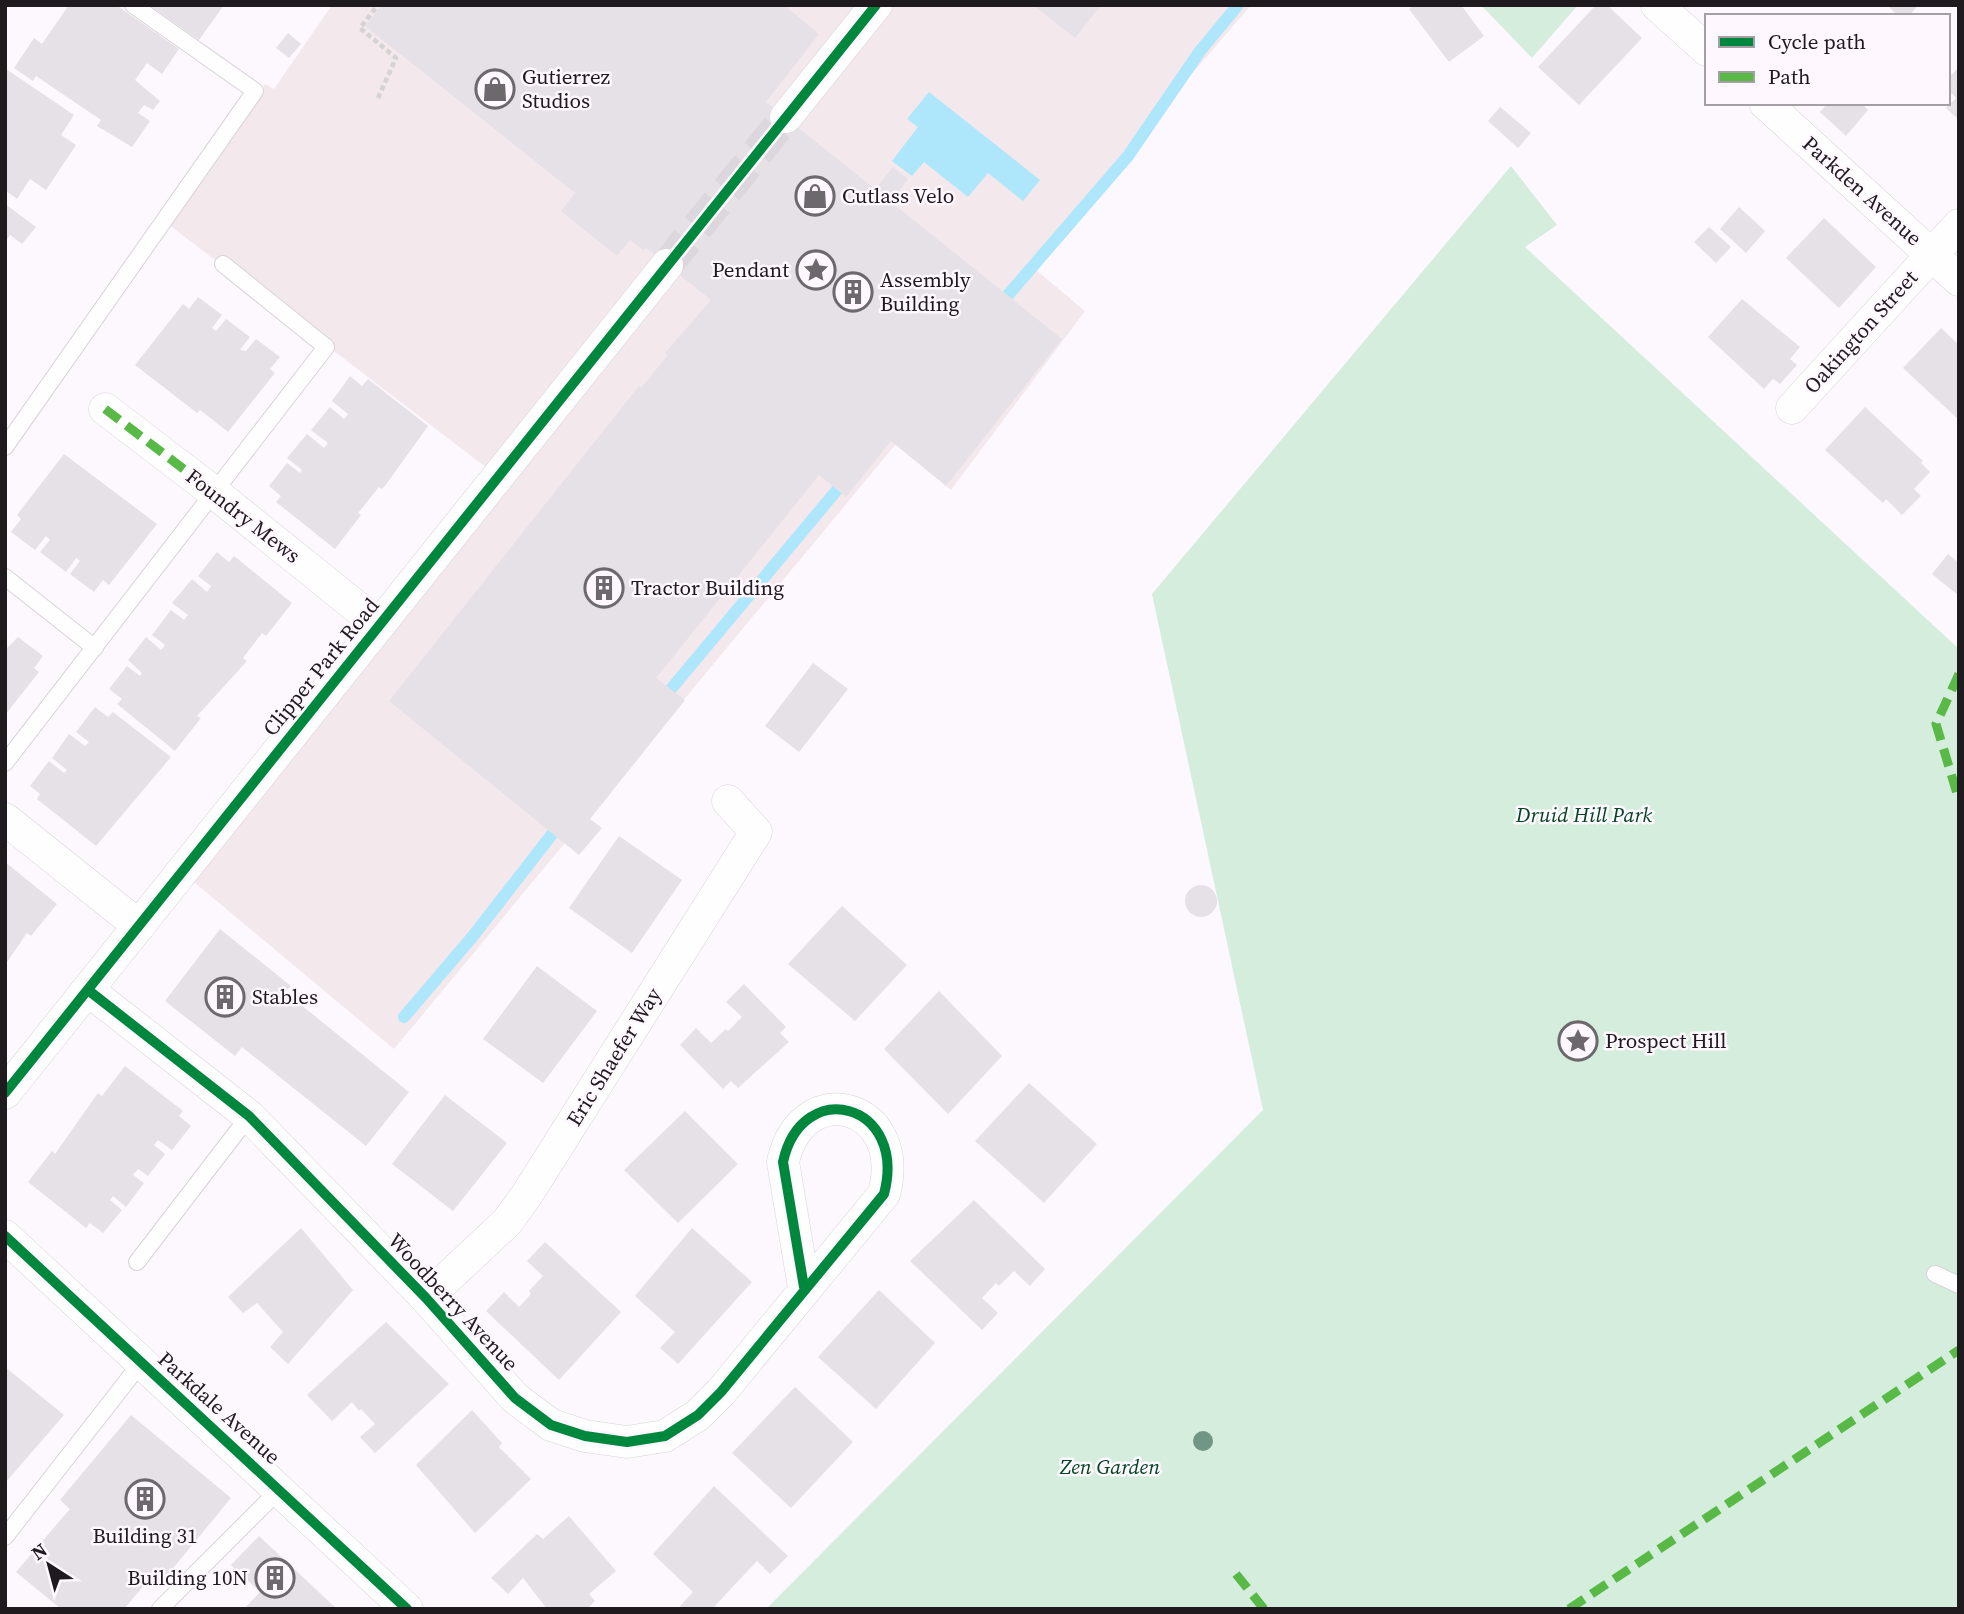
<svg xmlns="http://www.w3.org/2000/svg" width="1964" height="1614" viewBox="0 0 1964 1614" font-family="'Source Serif 4',serif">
	<rect width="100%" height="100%" fill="#fdf8fd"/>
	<!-- commercial -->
	<path fill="#f3e8eb" d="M 332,5 L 1251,5 L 1029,264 L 1085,311 L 951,490 L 896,444 L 394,1049 L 182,872 L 496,475 L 168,224 L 265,84 L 274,89 Z"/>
	<!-- green -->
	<g fill="#d5eddc">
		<path d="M 1481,5 L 1578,5 L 1532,58 Z"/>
		<path d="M 1511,166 L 1557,225 L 1525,247 L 1959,649 L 1959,1609 L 766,1609 L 1263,1110 L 1152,594 Z"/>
	</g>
	<!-- water -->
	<path fill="#aee6fc" d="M 929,92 L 1040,180 L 1023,201 L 988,173 L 968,197 L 924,162 L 912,176 L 892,161 L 918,127 L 907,119 Z"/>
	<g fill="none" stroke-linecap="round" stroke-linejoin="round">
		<!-- stream -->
		<g stroke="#aee6fc" stroke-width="12">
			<path d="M 1008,295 L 1128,156 L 1200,51 L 1238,5"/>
			<path d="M 671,689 L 837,490"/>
			<path d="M 404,1017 L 473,936 L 553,833"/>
		</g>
	</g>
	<!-- building -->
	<g fill="#e6e1e6">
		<path d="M 69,5 L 116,5 L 179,49 L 162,74 L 147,63 L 135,80 L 160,101 L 153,110 L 144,105 L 138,113 L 150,121 L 132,147 L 97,126 L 101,120 L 36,76 L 33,81 L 14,68 L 34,38 L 42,44 Z"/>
		<path d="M 149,5 L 224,5 L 199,40 Z"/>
		<path d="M 382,5 L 784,5 L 819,34 L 766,102 L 875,189 L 893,167 L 908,179 L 891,202 L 1062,339 L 946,486 L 891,441 L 846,497 L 819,475 L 656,678 L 685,700 L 590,819 L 602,828 L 579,855 L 389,701 L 639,386 L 641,388 L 668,355 L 665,353 L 711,300 L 646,248 L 643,250 L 630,240 L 617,256 L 561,211 L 575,193 L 365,26 Z"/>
		<path d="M 1033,5 L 1101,5 L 1075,38 Z"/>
		<path d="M 1415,5 L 1461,5 L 1484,36 L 1449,62 L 1409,9 Z"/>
		<path d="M 1596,5 L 1607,5 L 1642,38 L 1579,105 L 1538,67 Z"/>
		<path d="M 1887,5 L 1918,5 L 1909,16 L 1898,16 Z"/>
		<path d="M 288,33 L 301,44 L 289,58 L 276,48 Z"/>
		<path d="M 1959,67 L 1959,120 L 1946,108 L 1956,98 L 1948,90 L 1948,78 Z"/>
		<path d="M 6,69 L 74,115 L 61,135 L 76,145 L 46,190 L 30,179 L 17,199 L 5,190 Z"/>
		<path d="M 1828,103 L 1861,103 L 1868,110 L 1846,136 L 1820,112 Z"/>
		<path d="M 1500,107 L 1531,133 L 1518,148 L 1488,121 Z"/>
		<path d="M 5,204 L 36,227 L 22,244 L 10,235 L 5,242 Z"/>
		<path d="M 1739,207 L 1765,231 L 1746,253 L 1720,229 Z"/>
		<path d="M 1824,218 L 1876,267 L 1839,308 L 1786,258 Z"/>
		<path d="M 1709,227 L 1731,247 L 1716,263 L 1694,242 Z"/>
		<path d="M 198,297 L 222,315 L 212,328 L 216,331 L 226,319 L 250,337 L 240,350 L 246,351 L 256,339 L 280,357 L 270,369 L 275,373 L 228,432 L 200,410 L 197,413 L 135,365 L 183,304 L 189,309 Z"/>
		<path d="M 1742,299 L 1800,347 L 1790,359 L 1797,365 L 1780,384 L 1773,379 L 1764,389 L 1708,337 Z"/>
		<path d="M 1941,328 L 1959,345 L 1959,420 L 1903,368 Z"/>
		<path d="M 350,376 L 362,386 L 368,379 L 428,426 L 385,486 L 382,489 L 379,487 L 358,513 L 361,515 L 335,549 L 276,502 L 281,496 L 269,486 L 287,463 L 300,473 L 302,470 L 287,458 L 307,434 L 324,448 L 328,443 L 311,430 L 330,407 L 344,419 L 348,414 L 332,401 Z"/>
		<path d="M 1865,407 L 1923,461 L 1921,463 L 1930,472 L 1914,489 L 1921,496 L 1902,515 L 1886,499 L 1883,503 L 1825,450 Z"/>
		<path d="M 64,454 L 157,524 L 109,585 L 103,580 L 94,592 L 70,574 L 80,561 L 76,558 L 66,572 L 40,552 L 50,540 L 46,536 L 35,550 L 11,532 L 21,519 L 17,515 Z"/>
		<path d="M 217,552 L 229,562 L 234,556 L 292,603 L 266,636 L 262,633 L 243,658 L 247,661 L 197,716 L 201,718 L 175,751 L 117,704 L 122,699 L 109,689 L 127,666 L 140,676 L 142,673 L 128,660 L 146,637 L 161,650 L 165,645 L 152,635 L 171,610 L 184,620 L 188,615 L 172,603 L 192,579 L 207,592 L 211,586 L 198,576 Z"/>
		<path d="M 1948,554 L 1959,563 L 1959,596 L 1932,574 Z"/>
		<path d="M 18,637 L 43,656 L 34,668 L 39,672 L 5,715 L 5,650 Z"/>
		<path d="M 813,663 L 848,689 L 799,752 L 765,726 Z"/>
		<path d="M 95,707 L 108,717 L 113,712 L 171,757 L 96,846 L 37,799 L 40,794 L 30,786 L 49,761 L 64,773 L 67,770 L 52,758 L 69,734 L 85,746 L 89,742 L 76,732 Z"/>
		<path d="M 619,836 L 682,880 L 632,953 L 569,908 Z"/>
		<path d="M 5,862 L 57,904 L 31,936 L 27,933 L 5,965 Z"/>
		<circle cx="1201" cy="901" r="16"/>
		<path d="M 842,906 L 907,965 L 855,1021 L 788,964 Z"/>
		<path d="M 220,929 L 291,986 L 285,992 L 409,1092 L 366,1146 L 242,1047 L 235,1056 L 165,1001 Z"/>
		<path d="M 537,966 L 597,1011 L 543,1083 L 483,1039 Z"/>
		<path d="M 744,984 L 786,1027 L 780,1033 L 789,1042 L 738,1088 L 731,1081 L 723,1089 L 680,1045 L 696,1028 L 711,1043 L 726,1029 L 728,1031 L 742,1017 L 726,1002 Z"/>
		<path d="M 939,991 L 1002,1056 L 948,1114 L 884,1049 Z"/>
		<path d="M 125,1066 L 183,1111 L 179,1116 L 191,1126 L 172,1150 L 158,1140 L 154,1145 L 165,1154 L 148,1176 L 138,1169 L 133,1175 L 144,1183 L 126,1207 L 113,1196 L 110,1200 L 122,1210 L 103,1233 L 90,1223 L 86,1228 L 28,1182 L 52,1151 L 55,1154 L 98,1093 L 102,1096 Z"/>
		<path d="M 1029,1083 L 1097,1144 L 1044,1203 L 975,1141 Z"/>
		<path d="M 445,1095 L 507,1143 L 453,1211 L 392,1164 Z"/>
		<path d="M 685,1111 L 738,1164 L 678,1223 L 624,1170 Z"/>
		<path d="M 974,1200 L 1045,1269 L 1030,1286 L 1014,1271 L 999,1286 L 996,1283 L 982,1298 L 998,1313 L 982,1330 L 910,1261 Z"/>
		<path d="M 301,1228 L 353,1290 L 288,1364 L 270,1347 L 283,1332 L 257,1303 L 243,1313 L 228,1297 Z"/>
		<path d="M 692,1228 L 752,1282 L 678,1364 L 660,1348 L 675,1332 L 635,1296 Z"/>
		<path d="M 545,1242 L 621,1312 L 559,1380 L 486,1311 L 504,1292 L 519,1307 L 531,1294 L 529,1291 L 543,1276 L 527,1261 Z"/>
		<path d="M 879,1290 L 935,1343 L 876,1409 L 818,1357 Z"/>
		<path d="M 386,1322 L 449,1384 L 375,1453 L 360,1437 L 375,1424 L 361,1409 L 359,1411 L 352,1402 L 332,1421 L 307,1395 Z"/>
		<path d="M 5,1367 L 64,1415 L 5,1483 Z"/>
		<path d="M 795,1387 L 853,1442 L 791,1508 L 732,1453 Z"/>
		<path d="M 472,1410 L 502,1443 L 499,1447 L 531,1479 L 475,1533 L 416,1465 Z"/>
		<path d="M 131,1415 L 231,1498 L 160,1584 L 151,1577 L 124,1609 L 61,1609 L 16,1572 L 70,1509 L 60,1500 Z"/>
		<path d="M 714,1486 L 788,1556 L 770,1574 L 757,1561 L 712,1609 L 683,1609 L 680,1606 L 693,1592 L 653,1554 Z"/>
		<path d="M 569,1516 L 616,1571 L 589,1594 L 595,1601 L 587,1609 L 547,1609 L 523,1578 L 508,1594 L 491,1578 L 537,1534 L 543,1539 Z"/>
		<path d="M 259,1536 L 337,1609 L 244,1609 L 260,1592 L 231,1565 Z"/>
	</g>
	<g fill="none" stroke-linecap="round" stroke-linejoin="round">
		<!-- street-tunnel -->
		<path stroke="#dcd7dc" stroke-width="32" stroke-dasharray="32 16" stroke-linecap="butt" d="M 667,265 L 786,117"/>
		<!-- lane casing -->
		<g stroke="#d7d3d7" stroke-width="18">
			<g id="lane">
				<path d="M 5,447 L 255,91 L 133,5"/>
				<path d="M 5,577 L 95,648"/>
				<path d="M 5,763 L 326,347 L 223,264"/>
				<path d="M 137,1262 L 249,1116"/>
				<path d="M 1935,1274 L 1959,1285"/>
				<path d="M 5,1537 L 141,1363"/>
				<path d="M 160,1609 L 280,1489"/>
			</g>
		</g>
		<!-- street casing -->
		<g stroke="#d7d3d7" stroke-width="33">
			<g id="street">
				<path d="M 1657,5 L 1707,50"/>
				<path d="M 1765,103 L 1959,280"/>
				<path d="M 786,117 L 876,5"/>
				<path d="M 1792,408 L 1959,225"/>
				<path d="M 105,409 L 215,493 L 379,625"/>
				<path d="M 5,819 L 139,926"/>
				<path d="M 88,990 L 249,1116 L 426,1298 L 515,1398 L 551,1425 L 585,1436 L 627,1442 L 665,1436 L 698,1415 L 721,1392 L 884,1194 C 908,1103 802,1075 783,1162 L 804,1287"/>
				<path d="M 5,1093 L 667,265"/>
				<path d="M 5,1236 L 407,1609"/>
				<path d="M 426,1298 L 507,1222 L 526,1196 L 756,832 L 728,801"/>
			</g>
		</g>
		<!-- path -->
		<path stroke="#d4d3d4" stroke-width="4.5" stroke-dasharray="5 3.5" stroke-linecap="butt" d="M 378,98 L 396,58 L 360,28 L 378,5"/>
		<!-- lane -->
		<use href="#lane" stroke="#fffeff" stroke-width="16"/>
		<!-- street -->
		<use href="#street" stroke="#fffeff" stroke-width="32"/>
		<!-- quiet -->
		<g stroke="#58b947" stroke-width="9" stroke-dasharray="18 9" stroke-linecap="butt">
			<path d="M 105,409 L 215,493"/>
			<path d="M 1959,674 L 1936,724 L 1959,800"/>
			<path d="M 1236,1574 L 1264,1609"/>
			<path d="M 1569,1609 L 1959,1350"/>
		</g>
		<!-- cycleway casing -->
		<g stroke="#fef7fe" stroke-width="15">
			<g id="cycleway">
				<path d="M 88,990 L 249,1116 L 426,1298 L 515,1398 L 551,1425 L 585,1436 L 627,1442 L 665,1436 L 698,1415 L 721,1392 L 884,1194 C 908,1103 802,1075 783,1162 L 804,1287"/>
				<path d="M 5,1093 L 876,5"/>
				<path d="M 5,1236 L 407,1609"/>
			</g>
		</g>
		<!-- cycleway -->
		<use href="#cycleway" stroke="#00873e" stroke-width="10"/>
	</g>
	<!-- trees -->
	<circle fill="#729685" cx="1203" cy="1441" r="10"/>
	<!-- icons -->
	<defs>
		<g id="shop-ring" transform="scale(2.0125)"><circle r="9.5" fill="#fef7fe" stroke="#6c686c" stroke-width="1.5"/><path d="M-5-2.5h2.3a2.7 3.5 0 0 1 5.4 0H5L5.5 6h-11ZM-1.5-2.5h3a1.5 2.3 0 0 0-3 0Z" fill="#6c686c"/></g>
		<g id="sight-ring" transform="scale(2.0125)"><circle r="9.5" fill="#fef7fe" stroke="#6c686c" stroke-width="1.5"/><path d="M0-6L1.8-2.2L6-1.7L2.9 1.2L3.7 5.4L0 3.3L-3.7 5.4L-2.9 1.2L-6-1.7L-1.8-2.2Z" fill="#6c686c"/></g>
		<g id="building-ring" transform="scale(2.0125)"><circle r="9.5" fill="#fef7fe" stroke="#6c686c" stroke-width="1.5"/><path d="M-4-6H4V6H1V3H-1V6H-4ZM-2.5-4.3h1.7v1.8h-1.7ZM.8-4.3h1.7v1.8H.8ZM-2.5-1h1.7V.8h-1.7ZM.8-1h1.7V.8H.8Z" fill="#6c686c"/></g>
	</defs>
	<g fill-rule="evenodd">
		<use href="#shop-ring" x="495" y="89"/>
		<use href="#shop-ring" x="815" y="196"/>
		<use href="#sight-ring" x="816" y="270"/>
		<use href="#building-ring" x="853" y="292"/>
		<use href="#building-ring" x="604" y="588"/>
		<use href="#building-ring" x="225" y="997"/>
		<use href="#sight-ring" x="1578" y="1041"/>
		<use href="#building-ring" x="145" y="1499"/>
		<use href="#building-ring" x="275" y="1578"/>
	</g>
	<g text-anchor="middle" stroke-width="5" stroke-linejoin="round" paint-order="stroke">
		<!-- poi labels -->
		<g font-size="21" fill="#1e1a1e" stroke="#fef7fe" text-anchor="start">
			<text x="522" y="84">Gutierrez<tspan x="522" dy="24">Studios</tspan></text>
			<text x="842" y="203">Cutlass Velo</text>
			<text x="789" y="277" text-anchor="end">Pendant</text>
			<text x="880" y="287">Assembly<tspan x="880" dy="24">Building</tspan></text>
			<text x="631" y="595">Tractor Building</text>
			<text x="252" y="1004">Stables</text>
			<text x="1605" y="1048">Prospect Hill</text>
			<text x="145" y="1543" text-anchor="middle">Building 31</text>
			<text x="248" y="1585" text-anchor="end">Building 10N</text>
		</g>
		<!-- street labels -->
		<g font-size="21" fill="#1e1a1e" stroke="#fef7fe">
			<text transform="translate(1862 191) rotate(42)" y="7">Parkden Avenue</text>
			<text transform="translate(1861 332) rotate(-48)" y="7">Oakington Street</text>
			<text transform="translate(243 516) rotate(38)" y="7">Foundry Mews</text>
			<text transform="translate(321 667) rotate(-51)" y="7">Clipper Park Road</text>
			<text transform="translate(614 1057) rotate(-58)" y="7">Eric Shaefer Way</text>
			<text transform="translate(453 1302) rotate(47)" y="7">Woodberry Avenue</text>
			<text transform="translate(219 1408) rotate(42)" y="7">Parkdale Avenue</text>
		</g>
		<!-- park labels -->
		<g font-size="21" font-style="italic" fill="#014522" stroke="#fef7fe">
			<text x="1584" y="822">Druid Hill Park</text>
			<text x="1110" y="1474">Zen Garden</text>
		</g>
	</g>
	<!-- border -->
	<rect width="1964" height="1614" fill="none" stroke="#1e1a1e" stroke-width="14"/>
	<!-- legend -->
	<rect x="1705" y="14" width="245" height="91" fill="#fef7fe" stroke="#a49fa4" stroke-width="2"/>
	<rect x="1719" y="37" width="35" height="10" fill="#00873e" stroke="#a49fa4" stroke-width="2"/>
	<text x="1768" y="49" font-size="21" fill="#1e1a1e">Cycle path</text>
	<rect x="1719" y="72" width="35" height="10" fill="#58b947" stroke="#a49fa4" stroke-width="2"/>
	<text x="1768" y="84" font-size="21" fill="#1e1a1e">Path</text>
	<!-- north arrow -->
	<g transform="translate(49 1565) rotate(324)" stroke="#fef7fe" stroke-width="5" paint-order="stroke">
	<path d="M0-5L12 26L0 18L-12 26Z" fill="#1e1a1e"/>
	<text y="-10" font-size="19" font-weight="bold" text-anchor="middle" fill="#1e1a1e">N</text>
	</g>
</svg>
